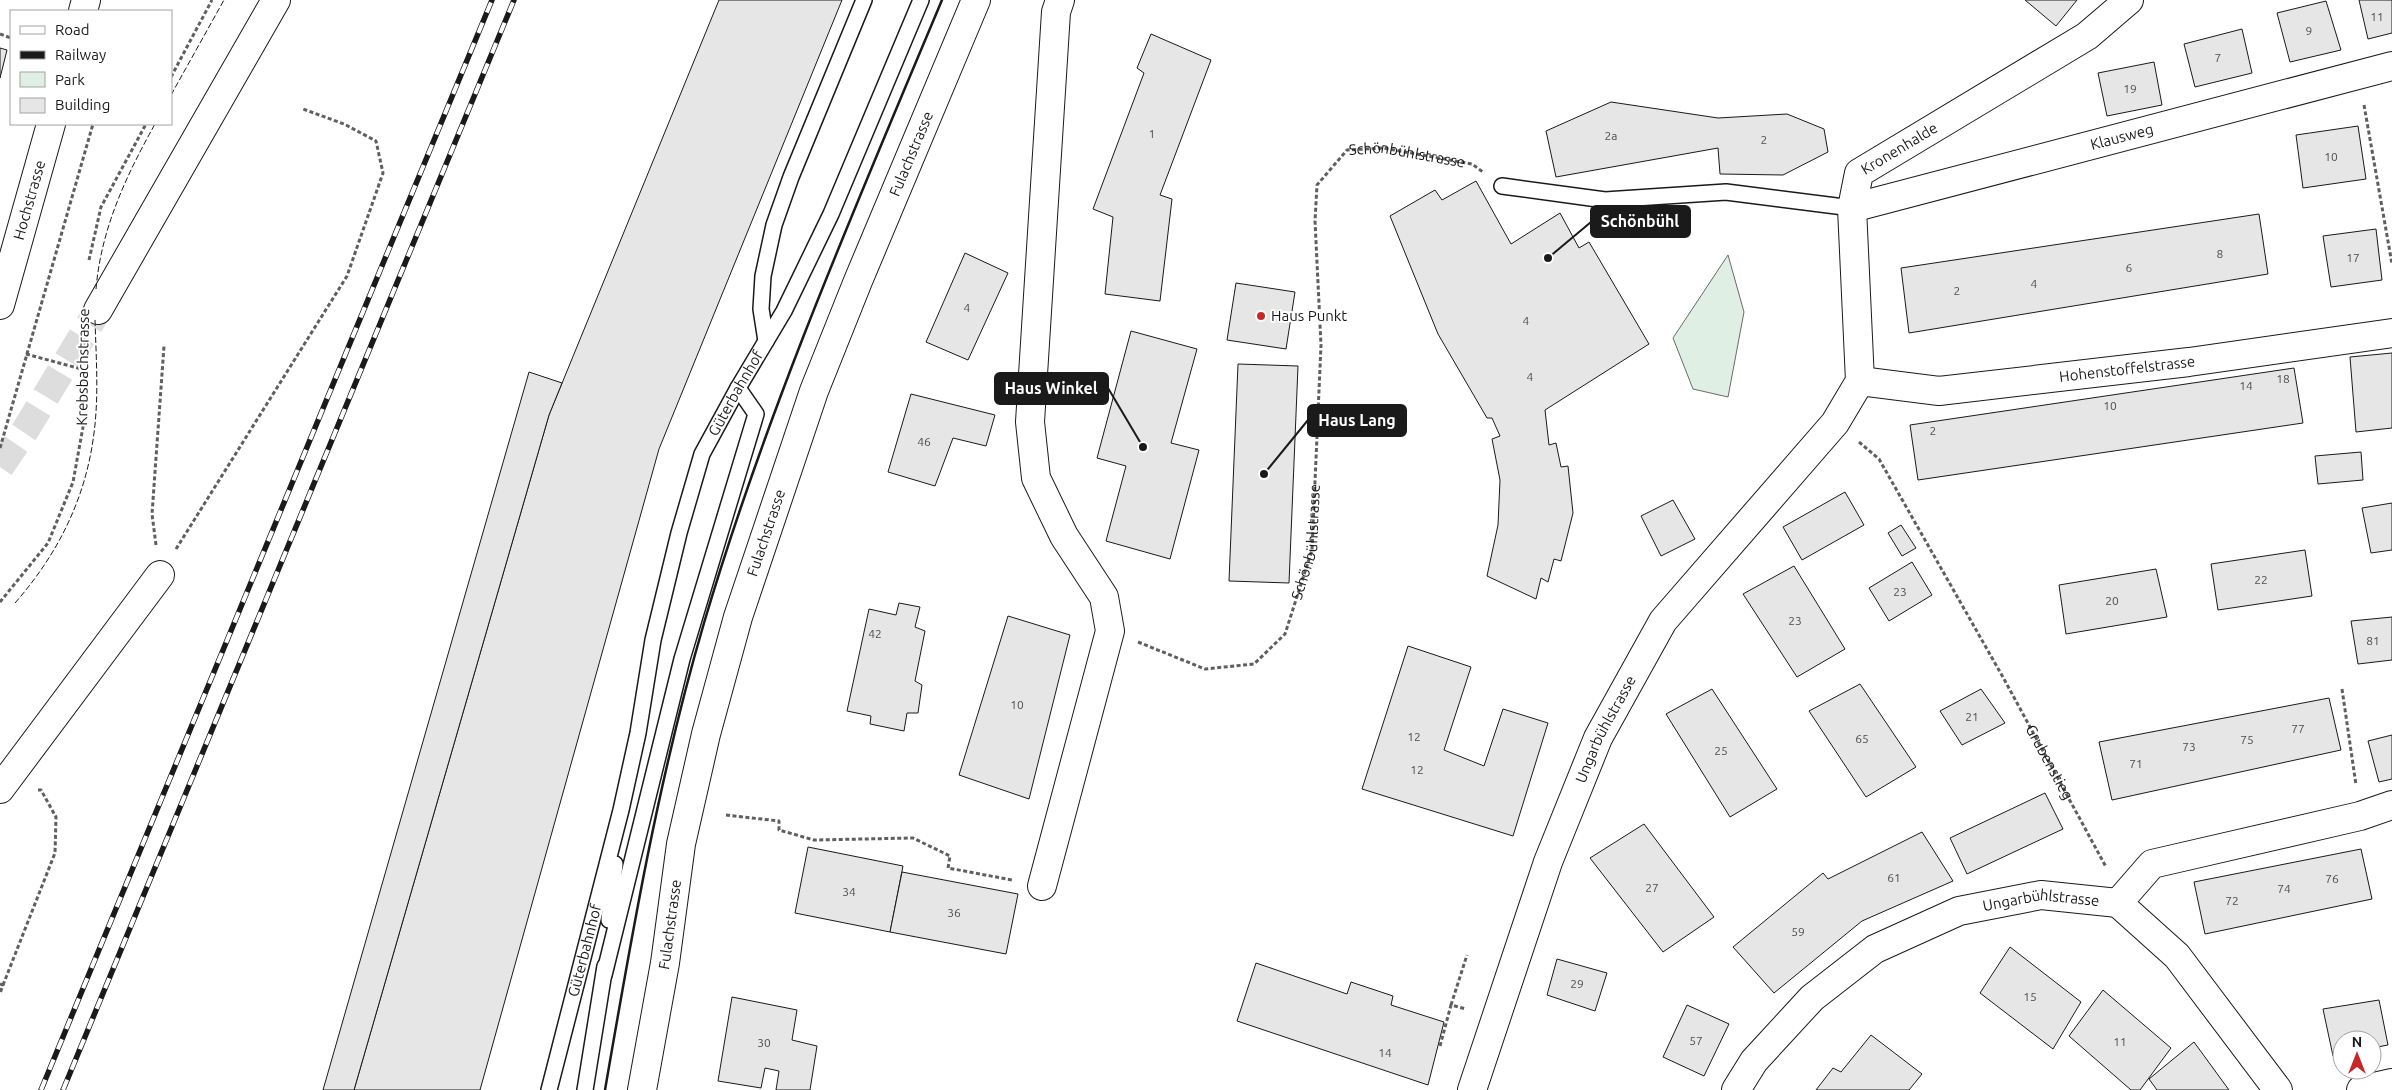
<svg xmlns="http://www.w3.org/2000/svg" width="2392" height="1090" viewBox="0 0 2392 1090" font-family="Ubuntu,sans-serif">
	<rect width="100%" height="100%" fill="#fff"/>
	<!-- green -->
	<path fill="#e0efe3" stroke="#6a6a6a" d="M 1728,255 L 1744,312 L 1728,397 L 1693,389 L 1673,338 Z"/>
	<!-- building -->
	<g fill="#e6e6e6" stroke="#1a1a1a">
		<path d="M 719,0 L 842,0 L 659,449 L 480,1090 L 354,1090 L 549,415 Z"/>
		<path d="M 2025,0 L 2077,0 L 2056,26 Z"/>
		<path d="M 2359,0 L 2392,0 L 2392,33 L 2368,39 Z"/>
		<path d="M 2326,1 L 2341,50 L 2290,62 L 2277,13 Z"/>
		<path d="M 2242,29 L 2252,73 L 2195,87 L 2184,44 Z"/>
		<path d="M 1151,34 L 1211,60 L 1160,195 L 1172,199 L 1160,301 L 1105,294 L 1113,217 L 1093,209 L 1144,73 L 1137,68 Z"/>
		<path d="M 0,48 L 7,50 L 0,78 Z"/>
		<path d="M 2154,62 L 2162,105 L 2107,116 L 2098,73 Z"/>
		<path d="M 1611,102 L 1718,118 L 1787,114 L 1824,129 L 1828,152 L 1783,175 L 1720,174 L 1718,148 L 1556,177 L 1546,131 Z"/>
		<path d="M 2358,126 L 2366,179 L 2303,188 L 2296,135 Z"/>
		<path d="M 1476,181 L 1511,244 L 1560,213 L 1579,248 L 1589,242 L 1649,344 L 1545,410 L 1549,445 L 1556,443 L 1561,467 L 1568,466 L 1573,513 L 1561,561 L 1554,559 L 1548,582 L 1541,578 L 1536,599 L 1487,576 L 1498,525 L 1500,480 L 1492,439 L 1500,436 L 1492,418 L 1487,418 L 1438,334 L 1390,216 L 1435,190 L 1442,200 Z"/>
		<path d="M 2259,214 L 2268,274 L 1909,333 L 1901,268 Z"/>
		<path d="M 2376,229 L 2382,280 L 2331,287 L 2323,236 Z"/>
		<path d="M 965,253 L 1008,273 L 968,360 L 926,342 Z"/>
		<path d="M 1236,283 L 1295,292 L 1286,349 L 1227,340 Z"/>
		<path d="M 1131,331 L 1197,349 L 1171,443 L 1199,450 L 1170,559 L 1106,541 L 1126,466 L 1097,458 Z"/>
		<path d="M 2392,353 L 2392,428 L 2356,432 L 2350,357 Z"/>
		<path d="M 1238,364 L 1298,366 L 1289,583 L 1229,581 Z"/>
		<path d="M 2294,368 L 2303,423 L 1918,480 L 1910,425 Z"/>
		<path d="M 529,372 L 562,383 L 549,415 L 354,1090 L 323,1090 Z"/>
		<path d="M 911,394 L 995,415 L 986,446 L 953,438 L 935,486 L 888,472 Z"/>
		<path d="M 2361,452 L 2363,480 L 2318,484 L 2315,456 Z"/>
		<path d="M 1845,492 L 1864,525 L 1802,560 L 1783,527 Z"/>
		<path d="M 1673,500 L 1695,539 L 1661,556 L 1641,516 Z"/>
		<path d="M 2392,503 L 2392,550 L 2371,553 L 2362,508 Z"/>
		<path d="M 1901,525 L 1916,548 L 1902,556 L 1888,533 Z"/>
		<path d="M 2305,550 L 2312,596 L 2218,610 L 2211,564 Z"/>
		<path d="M 1912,562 L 1932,595 L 1889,621 L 1869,588 Z"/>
		<path d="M 1794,566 L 1845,649 L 1797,677 L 1743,594 Z"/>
		<path d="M 2156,569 L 2167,617 L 2066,634 L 2059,585 Z"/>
		<path d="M 899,603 L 920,607 L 915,627 L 925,631 L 915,681 L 922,685 L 918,713 L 907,713 L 904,731 L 870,724 L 871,716 L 847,711 L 869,609 L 896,615 Z"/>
		<path d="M 1008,616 L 1070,635 L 1029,799 L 959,775 Z"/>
		<path d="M 2392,617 L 2392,660 L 2358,664 L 2351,621 Z"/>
		<path d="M 1408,646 L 1471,667 L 1444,750 L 1484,766 L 1503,709 L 1548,723 L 1513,836 L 1362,789 Z"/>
		<path d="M 1860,684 L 1916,767 L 1866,797 L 1809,711 Z"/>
		<path d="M 1712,689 L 1777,789 L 1730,817 L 1666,714 Z"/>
		<path d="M 1981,689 L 2005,723 L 1962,745 L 1940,711 Z"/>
		<path d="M 2329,698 L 2341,750 L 2112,800 L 2099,742 Z"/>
		<path d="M 2392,735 L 2392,779 L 2379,782 L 2368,741 Z"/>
		<path d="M 2045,793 L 2063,829 L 1967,874 L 1950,838 Z"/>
		<path d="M 1644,824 L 1714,917 L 1663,952 L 1590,858 Z"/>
		<path d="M 1922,832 L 1953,881 L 1862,921 L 1774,993 L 1733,947 L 1823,873 L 1828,879 Z"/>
		<path d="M 808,847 L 903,866 L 890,932 L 795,913 Z"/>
		<path d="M 2361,849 L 2372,899 L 2205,934 L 2194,882 Z"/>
		<path d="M 902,872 L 1018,894 L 1006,954 L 890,932 Z"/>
		<path d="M 2010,947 L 2081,1002 L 2053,1049 L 1980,993 Z"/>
		<path d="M 1557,959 L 1607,973 L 1595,1011 L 1547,995 Z"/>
		<path d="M 1256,963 L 1347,994 L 1351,982 L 1393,996 L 1391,1005 L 1444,1022 L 1428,1085 L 1237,1021 Z"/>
		<path d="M 2103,990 L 2171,1048 L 2140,1090 L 2131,1090 L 2069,1036 Z"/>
		<path d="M 732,997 L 797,1010 L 792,1040 L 817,1046 L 810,1090 L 776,1090 L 779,1071 L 765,1068 L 761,1088 L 718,1081 Z"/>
		<path d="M 2379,1000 L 2388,1045 L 2372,1048 L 2372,1040 L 2342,1040 L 2342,1054 L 2333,1056 L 2323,1009 Z"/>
		<path d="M 1687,1005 L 1729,1024 L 1704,1076 L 1663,1057 Z"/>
		<path d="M 1871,1035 L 1922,1074 L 1909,1090 L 1816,1090 L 1833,1068 L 1841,1072 Z"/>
		<path d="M 2194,1042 L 2229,1090 L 2157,1090 L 2149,1079 Z"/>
	</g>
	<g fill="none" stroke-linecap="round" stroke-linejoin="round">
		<!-- highway-tunnel -->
		<path stroke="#ddd" stroke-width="28" stroke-dasharray="28 14" stroke-linecap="butt" d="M 0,467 L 26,429 L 98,310"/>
		<!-- lane casing -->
		<g stroke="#1a1a1a" stroke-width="18">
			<g id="lane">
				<path d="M 1502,186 L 1605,200 L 1726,192 L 1852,208"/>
				<path d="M 766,341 L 761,309 L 763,276 L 774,225 L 791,177 L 864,0"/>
				<path d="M 609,920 L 615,864"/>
				<path d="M 604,975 L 682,659 L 756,414 L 738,388"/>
				<path id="s3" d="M 549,1090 L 621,810 L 638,733 L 653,640 L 679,533 L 702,454 L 738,388 L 784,311 L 831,214 L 921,0"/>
				<path d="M 585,1090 L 605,966"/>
			</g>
		</g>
		<!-- street casing -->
		<g stroke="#1a1a1a" stroke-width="30">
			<g id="street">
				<path id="s4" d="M 1852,208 L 2392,66"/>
				<path id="s5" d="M 1860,381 L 1939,391 L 2189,362 L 2392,333"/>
				<path d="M 0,789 L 160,575"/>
				<path d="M 1042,886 L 1110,631 L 1104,597 L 1064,536 L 1036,478 L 1030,422 L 1056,12 L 1060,0"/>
				<path d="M 2118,903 L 2152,864 L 2360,816 L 2392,805"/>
				<path d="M 2118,903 L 2177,956 L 2278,1090"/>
				<path id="s6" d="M 1472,1090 L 1548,862 L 1598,738 L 1663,621 L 1835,423 L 1860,381 L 1852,208 L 1859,173 L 2087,36 L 2129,0"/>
				<path id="s7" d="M 1736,1090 L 1754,1061 L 1812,998 L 1875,949 L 1959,911 L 2041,895 L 2118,903"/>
				<path d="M 2361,1090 L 2392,1083"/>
			</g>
		</g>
		<!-- secondary casing -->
		<g stroke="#1a1a1a" stroke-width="30">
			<g id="secondary">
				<path d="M 83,11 L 86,0"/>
				<path id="s8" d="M 0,305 L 51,124"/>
			</g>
		</g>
		<!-- primary casing -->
		<g stroke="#1a1a1a" stroke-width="30">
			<g id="primary">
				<path id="s9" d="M 642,1090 L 665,963 L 681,844 L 706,734 L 738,617 L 814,391 L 858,281 L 976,0"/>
			</g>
		</g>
		<!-- highway casing -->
		<g stroke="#1a1a1a" stroke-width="30">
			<path id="highway" d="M 98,310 L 276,0"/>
		</g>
		<!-- path -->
		<g stroke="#5f5f5f" stroke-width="3" stroke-dasharray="4 2.5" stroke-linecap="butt">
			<path d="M 0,34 L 11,38"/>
			<path d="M 171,77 L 212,0"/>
			<path d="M 2364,105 L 2392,264"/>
			<path d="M 89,260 L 101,207 L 146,124"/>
			<path d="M 26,354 L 85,370"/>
			<path id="s1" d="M 1859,442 L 1879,459 L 2004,679 L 2106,867"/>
			<path d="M 0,448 L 93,124"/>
			<path d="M 156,545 L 152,514 L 164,346"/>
			<path d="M 176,549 L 347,276 L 383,173 L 376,141 L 344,124 L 303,109"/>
			<path d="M 0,602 L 48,543 L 73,482 L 85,416 L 84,338"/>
			<path id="s2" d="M 1138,642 L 1205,669 L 1254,664 L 1285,634 L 1312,550 L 1321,345 L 1315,221 L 1317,185 L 1347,150 L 1383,148 L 1472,164 L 1483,172"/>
			<path d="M 2342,689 L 2356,785"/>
			<path d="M 726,815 L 779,821 L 779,830 L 814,840 L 913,838 L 950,856 L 948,868 L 1012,880"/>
			<path d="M 0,984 L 3,985 L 0,993"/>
			<path d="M 3,985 L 55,853 L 56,817 L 41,790 L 38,790"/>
			<path d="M 1451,1005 L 1467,955"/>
			<path d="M 1440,1046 L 1451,1005 L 1466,1009"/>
		</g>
		<!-- lane -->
		<use href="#lane" stroke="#fff" stroke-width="15"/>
		<!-- street -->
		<use href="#street" stroke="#fff" stroke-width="28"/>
		<!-- secondary -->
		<use href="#secondary" stroke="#fff" stroke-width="28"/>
		<!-- primary -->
		<use href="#primary" stroke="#fff" stroke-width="28"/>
		<!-- highway -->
		<use href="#highway" stroke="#fff" stroke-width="28"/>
		<!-- rail casing -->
		<g stroke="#1a1a1a" stroke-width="5.5">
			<g id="rail">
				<path d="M 41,1090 L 492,0"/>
				<path d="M 63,1090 L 514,0"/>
			</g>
		</g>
		<!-- rail -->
		<use href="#rail" stroke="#fff" stroke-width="4" stroke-dasharray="11" stroke-linecap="butt"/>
		<!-- fence -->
		<g stroke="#1a1a1a" stroke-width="1" stroke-dasharray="6 2.5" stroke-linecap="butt">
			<path d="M 171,95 L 224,0"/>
			<path d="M 96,289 C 101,229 126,176 155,124"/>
			<path d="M 15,603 C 58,554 86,498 94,433 C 99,395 96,357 95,319"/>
		</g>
		<!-- wall -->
		<path stroke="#1a1a1a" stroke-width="2.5" d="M 605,1090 C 632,933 659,776 704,623 C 767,410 856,205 942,0"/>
	</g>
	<!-- markers -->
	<circle fill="#c62828" stroke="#fff" stroke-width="2" cx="1261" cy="316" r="5"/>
	<g text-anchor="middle" stroke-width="4" stroke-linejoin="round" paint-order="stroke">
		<!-- number labels -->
		<g font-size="12" fill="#4d4d4d">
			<text x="2377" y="21">11</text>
			<text x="2309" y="35">9</text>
			<text x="2218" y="62">7</text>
			<text x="2130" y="93">19</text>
			<text x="1152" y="138">1</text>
			<text x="1611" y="140">2a</text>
			<text x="1764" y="144">2</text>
			<text x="2331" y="161">10</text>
			<text x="2220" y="258">8</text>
			<text x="2353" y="262">17</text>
			<text x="2129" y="272">6</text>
			<text x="2034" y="288">4</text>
			<text x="1957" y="295">2</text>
			<text x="967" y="312">4</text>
			<text x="1526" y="325">4</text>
			<text x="1530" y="381">4</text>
			<text x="2283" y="383">18</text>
			<text x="2246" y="390">14</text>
			<text x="2110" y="410">10</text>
			<text x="1933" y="435">2</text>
			<text x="924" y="446">46</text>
			<text x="2261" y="584">22</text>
			<text x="1900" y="596">23</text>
			<text x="2112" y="605">20</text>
			<text x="1795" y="625">23</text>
			<text x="875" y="638">42</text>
			<text x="2373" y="645">81</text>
			<text x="1017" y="709">10</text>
			<text x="1972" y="721">21</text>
			<text x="2298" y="733">77</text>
			<text x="1414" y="741">12</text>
			<text x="1862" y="743">65</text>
			<text x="2247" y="744">75</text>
			<text x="2189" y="751">73</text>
			<text x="1721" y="755">25</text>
			<text x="2136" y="768">71</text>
			<text x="1417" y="774">12</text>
			<text x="1894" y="882">61</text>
			<text x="2332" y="883">76</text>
			<text x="1652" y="892">27</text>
			<text x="2284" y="893">74</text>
			<text x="849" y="896">34</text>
			<text x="2232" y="905">72</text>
			<text x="954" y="917">36</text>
			<text x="1798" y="936">59</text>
			<text x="1577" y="988">29</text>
			<text x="2030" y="1001">15</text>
			<text x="1696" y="1045">57</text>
			<text x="2120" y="1046">11</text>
			<text x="764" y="1047">30</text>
			<text x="1385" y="1057">14</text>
		</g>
		<!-- street labels -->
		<g font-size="15" fill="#1a1a1a" stroke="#fff">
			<text dy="5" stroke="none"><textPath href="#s4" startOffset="279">Klausweg</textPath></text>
			<text dy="5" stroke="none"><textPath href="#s6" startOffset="1075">Kronenhalde</textPath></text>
			<text dy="5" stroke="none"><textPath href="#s9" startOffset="978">Fulachstrasse</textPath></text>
			<text dy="5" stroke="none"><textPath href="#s2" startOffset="725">Schönbühlstrasse</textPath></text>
			<text dy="5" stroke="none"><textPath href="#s8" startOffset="109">Hochstrasse</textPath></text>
			<text transform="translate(83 367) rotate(-89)" y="5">Krebsbachstrasse</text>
			<text dy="5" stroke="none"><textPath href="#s5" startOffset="269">Hohenstoffelstrasse</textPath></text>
			<text dy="5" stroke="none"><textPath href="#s3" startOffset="724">Güterbahnhof</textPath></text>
			<text dy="5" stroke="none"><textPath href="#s9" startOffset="572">Fulachstrasse</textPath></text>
			<text dy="5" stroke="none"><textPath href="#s2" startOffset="260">Schönbühlstrasse</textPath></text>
			<text dy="5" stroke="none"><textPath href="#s6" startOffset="385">Ungarbühlstrasse</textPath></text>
			<text dy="5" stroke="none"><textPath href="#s1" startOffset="374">Grubenstieg</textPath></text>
			<text dy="5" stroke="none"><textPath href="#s7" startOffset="375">Ungarbühlstrasse</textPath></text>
			<text dy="5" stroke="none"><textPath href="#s9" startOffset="168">Fulachstrasse</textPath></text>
			<text dy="5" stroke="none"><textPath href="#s3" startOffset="144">Güterbahnhof</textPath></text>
		</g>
		<!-- poi labels -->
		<g font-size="15" fill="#1a1a1a" stroke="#fff" text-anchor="start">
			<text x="1271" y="321">Haus Punkt</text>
		</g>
	</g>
	<!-- callouts -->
	<path fill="none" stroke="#1a1a1a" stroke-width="2" d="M1548 258L1591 222M1143 447L1108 388M1264 474L1308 420"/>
	<g fill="#1a1a1a" stroke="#fff" stroke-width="2">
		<circle cx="1548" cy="258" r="5"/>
		<circle cx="1143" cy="447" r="5"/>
		<circle cx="1264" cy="474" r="5"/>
	</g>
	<g fill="#1a1a1a" stroke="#1a1a1a" stroke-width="2">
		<rect x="1591" y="206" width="99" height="31" rx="5"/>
		<rect x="995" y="373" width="113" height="31" rx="5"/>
		<rect x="1308" y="405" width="98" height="31" rx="5"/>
	</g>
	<g font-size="16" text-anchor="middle" font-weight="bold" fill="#fff">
		<text x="1640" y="227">Schönbühl</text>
		<text x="1051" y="394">Haus Winkel</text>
		<text x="1357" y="426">Haus Lang</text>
	</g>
	<!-- legend -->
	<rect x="10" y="10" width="162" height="115" fill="#ffffff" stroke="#a3a3a3"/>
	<rect x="20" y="26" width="25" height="8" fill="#ffffff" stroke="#a3a3a3"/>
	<text x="55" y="35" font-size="15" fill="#1a1a1a">Road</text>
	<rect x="20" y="51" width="25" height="8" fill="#1a1a1a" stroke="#a3a3a3"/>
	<text x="55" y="60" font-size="15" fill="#1a1a1a">Railway</text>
	<rect x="20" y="72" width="25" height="15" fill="#e0efe3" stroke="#a3a3a3"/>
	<text x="55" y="85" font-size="15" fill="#1a1a1a">Park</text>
	<rect x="20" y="98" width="25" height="15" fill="#e6e6e6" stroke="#a3a3a3"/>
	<text x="55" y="110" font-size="15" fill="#1a1a1a">Building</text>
	<!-- north arrow -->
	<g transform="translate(2357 1055)"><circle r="24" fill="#ffffff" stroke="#a3a3a3"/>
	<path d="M0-4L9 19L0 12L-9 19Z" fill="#c62828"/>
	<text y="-8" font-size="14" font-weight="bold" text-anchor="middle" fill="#1a1a1a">N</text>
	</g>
</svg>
